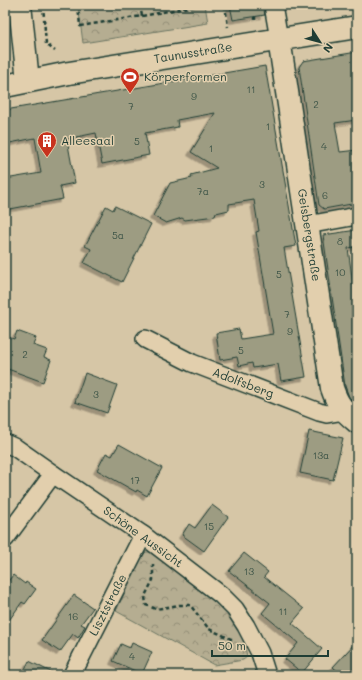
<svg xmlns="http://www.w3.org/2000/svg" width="362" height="680" viewBox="0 0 362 680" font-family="Mali,sans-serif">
	<defs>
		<pattern id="forest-crowns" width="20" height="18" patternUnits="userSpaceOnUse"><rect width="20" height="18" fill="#b5ad91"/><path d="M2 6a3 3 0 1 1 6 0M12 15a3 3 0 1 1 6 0" fill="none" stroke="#938e77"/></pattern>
		<filter id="shadow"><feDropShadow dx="-3.5" dy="3.5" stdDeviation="0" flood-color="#0004"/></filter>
	</defs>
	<rect width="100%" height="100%" fill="#d6c6a6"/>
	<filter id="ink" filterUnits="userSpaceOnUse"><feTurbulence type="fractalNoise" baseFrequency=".025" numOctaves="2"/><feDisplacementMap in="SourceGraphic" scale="8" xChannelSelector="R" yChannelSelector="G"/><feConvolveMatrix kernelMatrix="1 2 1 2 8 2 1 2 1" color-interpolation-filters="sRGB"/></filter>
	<g filter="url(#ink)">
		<!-- forest -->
		<g fill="url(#forest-crowns)" stroke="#6a7562">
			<path d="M 78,5 L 205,5 L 208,23 L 83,43 Z"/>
			<path d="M 146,552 L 150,552 L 154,554 C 167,565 180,575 193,585 C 211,599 233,614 242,636 C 244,643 246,650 247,657 L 243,660 L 214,665 L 116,611 L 142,556 Z"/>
		</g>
		<!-- building -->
		<g fill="#9d9c82" stroke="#1f3d34" filter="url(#shadow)">
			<path d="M 230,5 L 263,5 L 265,15 L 233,20 Z"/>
			<path d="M 357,52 L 357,120 L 335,123 L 340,152 L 357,150 L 357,203 L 324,209 L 319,205 L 299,67 L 303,61 Z"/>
			<path d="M 265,66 L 296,246 L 284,248 L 306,377 L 281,381 L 278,364 L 253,368 L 252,363 L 239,366 L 237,357 L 220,360 L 216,333 L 239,329 L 241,339 L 273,334 L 256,232 L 259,231 L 254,200 L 229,204 L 229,210 L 216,213 L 215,216 L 185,220 L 182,218 L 166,223 L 153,216 L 170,183 L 192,178 L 191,175 L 217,168 L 191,152 L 215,113 L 177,120 L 178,127 L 145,133 L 149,155 L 102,164 L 96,133 L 67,139 L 75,183 L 60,186 L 63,199 L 5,210 L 5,179 L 41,173 L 35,138 L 5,144 L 5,110 Z"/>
			<path d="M 106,206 L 113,210 L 115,206 L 151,224 L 122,282 L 84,263 L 91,249 L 85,246 Z"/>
			<path d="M 357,230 L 357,247 L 348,248 L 353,285 L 357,285 L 357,405 L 349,397 L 345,386 L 323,235 Z"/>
			<path d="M 17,331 L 36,338 L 33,345 L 47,350 L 44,357 L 51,360 L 43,382 L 5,368 L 5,336 L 14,339 Z"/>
			<path d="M 85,373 L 117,385 L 107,413 L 75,402 Z"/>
			<path d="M 309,431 L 343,438 L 333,480 L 300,473 Z"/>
			<path d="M 119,444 L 162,468 L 147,496 L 137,490 L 136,492 L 97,470 L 106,453 L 112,456 Z"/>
			<path d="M 212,505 L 228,517 L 204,551 L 182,535 L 189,524 L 195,528 Z"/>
			<path d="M 244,553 L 268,572 L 264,577 L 304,609 L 292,623 L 322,649 L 302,673 L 285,659 L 298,643 L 262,613 L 270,603 L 229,571 Z"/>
			<path d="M 13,575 L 25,584 L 26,582 L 36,589 L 25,604 L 22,602 L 5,626 L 5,585 Z"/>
			<path d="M 74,595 L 93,608 L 81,624 L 85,626 L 78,638 L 73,634 L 60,652 L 42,640 Z"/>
			<path d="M 357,641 L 357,675 L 342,675 L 333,667 Z"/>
			<path d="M 132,643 L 152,652 L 142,674 L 113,661 L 121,644 L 130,648 Z"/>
			<path d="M 29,661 L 57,675 L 22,675 Z"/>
		</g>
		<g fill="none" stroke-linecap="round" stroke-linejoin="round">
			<!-- minor casing -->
			<g stroke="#1f3d34" stroke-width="20">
				<g id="minor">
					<path d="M 273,5 L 279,39"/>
					<path d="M 307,225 L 357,216"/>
					<path d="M 145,339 L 192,363 L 319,412 L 327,414 L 344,411"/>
					<path d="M 5,443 L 16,448 L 53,474 L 143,535 L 221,595 L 235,609 L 246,626 L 260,653 L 267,675"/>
					<path d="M 5,539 L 53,474"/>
					<path d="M 72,675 L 143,535"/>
				</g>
			</g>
			<!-- tertiary casing -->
			<g stroke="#1f3d34" stroke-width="25">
				<g id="tertiary">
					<path d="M 20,5 L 28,81"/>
					<path d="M 279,39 L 332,388 C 338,406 343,410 357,422"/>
					<path d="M 5,86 L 69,73 L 357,27"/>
				</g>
			</g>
			<!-- path -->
			<g stroke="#1f3d34" stroke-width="2.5" stroke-dasharray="4 3" stroke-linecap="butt">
				<path d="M 43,5 L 46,44 L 55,51"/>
				<path d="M 78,5 L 80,26 L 142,16 L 200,5"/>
				<path d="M 140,5 L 142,16"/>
				<path d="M 225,5 L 228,27"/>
				<path d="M 255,16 L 255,20"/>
				<path d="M 153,564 L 153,580 L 145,596 L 146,605 L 156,609 L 179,605 L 190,605 L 209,629 L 231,639 L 235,639"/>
			</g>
			<!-- minor -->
			<use href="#minor" stroke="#e2cfad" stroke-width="17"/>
			<!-- tertiary -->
			<use href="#tertiary" stroke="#e2cfad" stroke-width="22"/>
		</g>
	</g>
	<!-- icons -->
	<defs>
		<g id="stadium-pin" transform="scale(1)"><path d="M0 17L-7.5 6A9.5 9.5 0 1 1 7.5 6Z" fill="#c8321e" stroke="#e2cfad"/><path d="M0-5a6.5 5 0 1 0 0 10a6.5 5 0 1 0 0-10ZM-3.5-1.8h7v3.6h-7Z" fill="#fff"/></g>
		<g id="building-pin" transform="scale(1)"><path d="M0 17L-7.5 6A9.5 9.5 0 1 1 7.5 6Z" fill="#c8321e" stroke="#e2cfad"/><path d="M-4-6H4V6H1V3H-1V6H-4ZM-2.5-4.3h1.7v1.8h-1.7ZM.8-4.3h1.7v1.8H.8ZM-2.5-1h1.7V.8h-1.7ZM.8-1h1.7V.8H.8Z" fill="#fff"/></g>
	</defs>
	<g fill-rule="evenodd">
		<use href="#stadium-pin" x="130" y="77"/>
		<use href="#building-pin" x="47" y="141"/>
	</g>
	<g text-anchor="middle" stroke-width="3" stroke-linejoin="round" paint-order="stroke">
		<!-- number labels -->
		<g font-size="10" fill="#3e5548">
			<text x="251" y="93">11</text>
			<text x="194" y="100">9</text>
			<text x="316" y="108">2</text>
			<text x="131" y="110">7</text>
			<text x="268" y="130">1</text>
			<text x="137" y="145">5</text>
			<text x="324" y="150">4</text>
			<text x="211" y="152">1</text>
			<text x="262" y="188">3</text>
			<text x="203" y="195">7a</text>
			<text x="325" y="199">6</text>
			<text x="118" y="239">5a</text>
			<text x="340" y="245">8</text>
			<text x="340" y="276">10</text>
			<text x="279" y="278">5</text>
			<text x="287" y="318">7</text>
			<text x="290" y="335">9</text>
			<text x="241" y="354">5</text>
			<text x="25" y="358">2</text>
			<text x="96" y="398">3</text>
			<text x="321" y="459">13a</text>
			<text x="135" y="484">17</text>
			<text x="209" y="530">15</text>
			<text x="249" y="575">13</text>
			<text x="283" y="615">11</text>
			<text x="73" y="620">16</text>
			<text x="132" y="660">4</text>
		</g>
		<!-- street labels -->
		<g font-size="12" fill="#1f3d34" stroke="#e2cfad">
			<text transform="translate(193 53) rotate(-9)" y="4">Taunusstraße</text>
			<text transform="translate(309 235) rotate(81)" y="4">Geisbergstraße</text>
			<text transform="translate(243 383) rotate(21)" y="4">Adolfsberg</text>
			<text transform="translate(143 537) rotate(36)" y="4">Schöne Aussicht</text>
			<text transform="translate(108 605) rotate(-63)" y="4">Lisztstraße</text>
		</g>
		<!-- poi labels -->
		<g font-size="12" fill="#1f3d34" stroke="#e2cfad" text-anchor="start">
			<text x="144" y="81">Körperformen</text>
			<text x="61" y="145">Alleesaal</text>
		</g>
	</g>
	<!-- margin -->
	<rect width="362" height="680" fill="none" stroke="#e2cfad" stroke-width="20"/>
	<rect x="10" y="10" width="342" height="660" fill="none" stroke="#1f3d34" stroke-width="1.5" filter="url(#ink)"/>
	<!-- north arrow -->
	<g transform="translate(320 42) rotate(126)" stroke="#e2cfad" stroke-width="3" paint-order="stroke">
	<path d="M0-3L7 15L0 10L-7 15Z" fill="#1f3d34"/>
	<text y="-6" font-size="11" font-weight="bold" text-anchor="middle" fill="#1f3d34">N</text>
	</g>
	<!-- scale -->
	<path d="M212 650v6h116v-6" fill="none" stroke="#1f3d34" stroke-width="2"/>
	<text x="218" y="650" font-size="12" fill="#1f3d34" stroke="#e2cfad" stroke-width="3" paint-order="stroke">50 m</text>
</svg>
